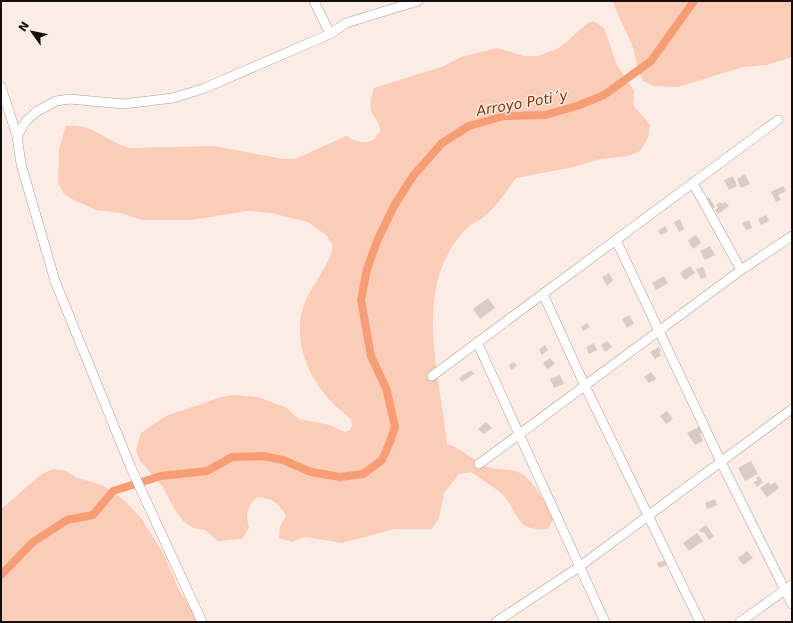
<svg xmlns="http://www.w3.org/2000/svg" width="793" height="623" viewBox="0 0 793 623" font-family="'DejaVu Sans',sans-serif">
	<rect width="100%" height="100%" fill="#fbece5"/>
	<!-- green -->
	<g fill="#fbccb7">
		<path d="M 612,1 L 792,1 L 792,57 L 767,65 L 743,67 L 678,87 L 654,86 L 643,81 L 638,71 L 633,47 Z"/>
		<path d="M 593,21 L 604,28 L 617,65 L 634,91 L 633,105 L 650,125 L 648,138 L 640,151 L 628,156 L 600,159 L 574,167 L 516,178 C 507,190 497,206 485,216 C 479,221 471,224 465,230 C 411,287 440,375 447,444 C 461,448 471,459 485,466 C 496,471 507,468 518,472 C 532,477 546,505 554,518 L 548,529 C 513,531 521,514 502,494 C 493,486 481,479 471,472 L 459,474 L 444,493 L 439,518 L 432,529 L 394,529 L 342,543 L 305,537 L 292,542 L 279,538 L 280,526 L 286,516 C 279,503 272,498 257,497 C 247,507 245,514 249,528 L 242,539 L 218,541 L 205,530 L 193,528 L 183,521 L 175,510 L 163,487 L 140,461 L 136,450 L 141,433 L 166,416 L 221,397 L 233,395 L 258,397 L 287,408 L 295,416 L 300,419 L 329,425 L 345,432 L 350,430 L 352,425 L 351,419 C 344,413 335,406 329,399 C 305,373 291,333 306,300 C 314,281 329,267 333,246 L 327,236 L 308,222 L 271,213 L 247,211 L 192,220 L 142,220 L 120,213 L 96,210 L 74,200 L 64,194 L 58,183 L 59,149 L 66,126 C 91,122 107,142 130,148 L 214,146 L 283,159 L 295,159 L 346,136 C 357,142 364,145 375,139 L 377,134 L 380,132 C 380,122 375,119 371,111 C 369,104 372,95 374,88 L 444,66 L 461,57 L 497,48 L 524,56 L 538,56 L 559,48 L 588,23 Z"/>
		<path d="M 53,469 L 66,471 L 77,478 L 102,485 L 124,500 L 141,518 L 163,553 L 179,590 L 200,622 L 1,622 L 1,509 L 42,474 Z"/>
	</g>
	<g fill="none" stroke-linecap="round" stroke-linejoin="round">
		<!-- canal -->
		<path stroke="#f69d75" stroke-width="8" d="M 1,575 L 33,542 L 67,520 L 93,515 L 113,491 L 161,476 L 207,471 L 232,457 L 263,456 L 283,460 L 311,472 L 340,477 L 363,474 L 382,460 L 390,442 L 395,426 L 386,388 L 371,356 L 361,300 L 367,269 L 378,239 L 394,206 L 413,176 L 442,143 L 469,126 L 504,116 L 545,115 L 577,106 L 604,95 L 651,61 L 694,1"/>
	</g>
	<!-- building -->
	<g fill="#dacbc5">
		<path d="M 745,174 L 750,184 L 741,188 L 737,179 Z"/>
		<path d="M 733,176 L 737,186 L 729,190 L 724,180 Z"/>
		<path d="M 783,186 L 786,191 L 778,195 L 781,200 L 776,202 L 771,192 Z"/>
		<path d="M 709,197 L 715,207 L 709,210 L 703,200 Z"/>
		<path d="M 720,202 L 722,204 L 725,202 L 729,206 L 718,214 L 715,210 L 718,207 L 716,205 Z"/>
		<path d="M 766,215 L 769,221 L 761,225 L 758,219 Z"/>
		<path d="M 680,219 L 684,229 L 679,232 L 674,222 Z"/>
		<path d="M 749,220 L 752,228 L 746,230 L 742,223 Z"/>
		<path d="M 665,226 L 668,231 L 661,235 L 658,231 Z"/>
		<path d="M 696,235 L 701,243 L 693,249 L 688,240 Z"/>
		<path d="M 710,246 L 715,255 L 705,260 L 700,251 Z"/>
		<path d="M 690,266 L 695,273 L 685,280 L 680,273 Z"/>
		<path d="M 703,267 L 707,277 L 701,279 L 696,269 Z"/>
		<path d="M 609,273 L 613,280 L 607,286 L 602,277 Z"/>
		<path d="M 664,276 L 668,283 L 656,290 L 652,283 Z"/>
		<path d="M 488,298 L 495,308 L 480,319 L 473,309 Z"/>
		<path d="M 629,315 L 634,323 L 627,328 L 622,319 Z"/>
		<path d="M 587,323 L 590,327 L 583,331 L 581,327 Z"/>
		<path d="M 607,341 L 612,347 L 605,352 L 601,345 Z"/>
		<path d="M 594,343 L 597,350 L 589,354 L 586,347 Z"/>
		<path d="M 545,345 L 548,350 L 542,355 L 539,350 Z"/>
		<path d="M 659,347 L 661,351 L 659,353 L 661,355 L 655,359 L 650,352 Z"/>
		<path d="M 550,358 L 555,364 L 547,369 L 543,363 Z"/>
		<path d="M 514,362 L 517,366 L 511,370 L 509,365 Z"/>
		<path d="M 471,370 L 474,374 L 462,382 L 459,378 Z"/>
		<path d="M 651,372 L 656,379 L 649,383 L 644,377 Z"/>
		<path d="M 560,375 L 564,384 L 554,388 L 550,379 Z"/>
		<path d="M 667,411 L 673,419 L 666,424 L 660,416 Z"/>
		<path d="M 486,422 L 492,428 L 484,434 L 478,429 Z"/>
		<path d="M 699,427 L 702,433 L 700,434 L 703,441 L 695,445 L 687,433 Z"/>
		<path d="M 751,461 L 758,474 L 745,481 L 738,468 Z"/>
		<path d="M 759,476 L 763,482 L 757,487 L 754,482 L 758,480 L 756,478 Z"/>
		<path d="M 769,482 L 771,485 L 775,482 L 779,488 L 767,497 L 760,488 Z"/>
		<path d="M 715,499 L 717,505 L 707,509 L 705,503 Z"/>
		<path d="M 706,525 L 714,536 L 709,540 L 704,532 L 702,533 L 699,530 Z"/>
		<path d="M 697,533 L 703,541 L 689,551 L 683,543 Z"/>
		<path d="M 747,551 L 753,558 L 743,565 L 738,558 Z"/>
		<path d="M 666,560 L 668,564 L 659,568 L 657,563 Z"/>
	</g>
	<g fill="none" stroke-linecap="round" stroke-linejoin="round">
		<!-- minor casing -->
		<g stroke="#ac9e98" stroke-width="10">
			<g id="minor">
				<path d="M 314,1 L 330,34"/>
				<path d="M 1,87 L 17,136"/>
				<path d="M 693,183 L 741,270"/>
				<path d="M 616,240 L 721,462 L 792,604"/>
				<path d="M 543,294 L 585,386 L 700,622"/>
				<path d="M 477,342 L 605,622"/>
				<path d="M 432,376 L 778,120"/>
				<path d="M 479,464 L 741,270 L 792,236"/>
				<path d="M 202,622 L 131,468 L 55,281 L 21,164 L 17,136 L 26,121 L 36,112 L 56,101 L 70,99 L 123,104 L 173,98 L 205,88 L 330,34 L 346,23 L 418,1"/>
				<path d="M 496,622 L 579,567 L 792,409"/>
				<path d="M 740,622 L 792,585"/>
			</g>
		</g>
		<!-- minor -->
		<use href="#minor" stroke="#fff" stroke-width="9"/>
	</g>
	<g text-anchor="middle" stroke-width="3" stroke-linejoin="round" paint-order="stroke">
		<!-- water labels -->
		<g font-size="14" font-style="italic" fill="#853608" stroke="#fbece5">
			<text transform="translate(522 103) rotate(-10)" y="5">Arroyo Poti´y</text>
		</g>
	</g>
	<!-- border -->
	<rect width="793" height="623" fill="none" stroke="#140f0d" stroke-width="4"/>
	<!-- north arrow -->
	<g transform="translate(32 32) rotate(303)" stroke="#fbece5" stroke-width="3" paint-order="stroke">
	<path d="M0-3L7 15L0 10L-7 15Z" fill="#140f0d"/>
	<text y="-6" font-size="11" font-weight="bold" text-anchor="middle" fill="#140f0d">N</text>
	</g>
</svg>
